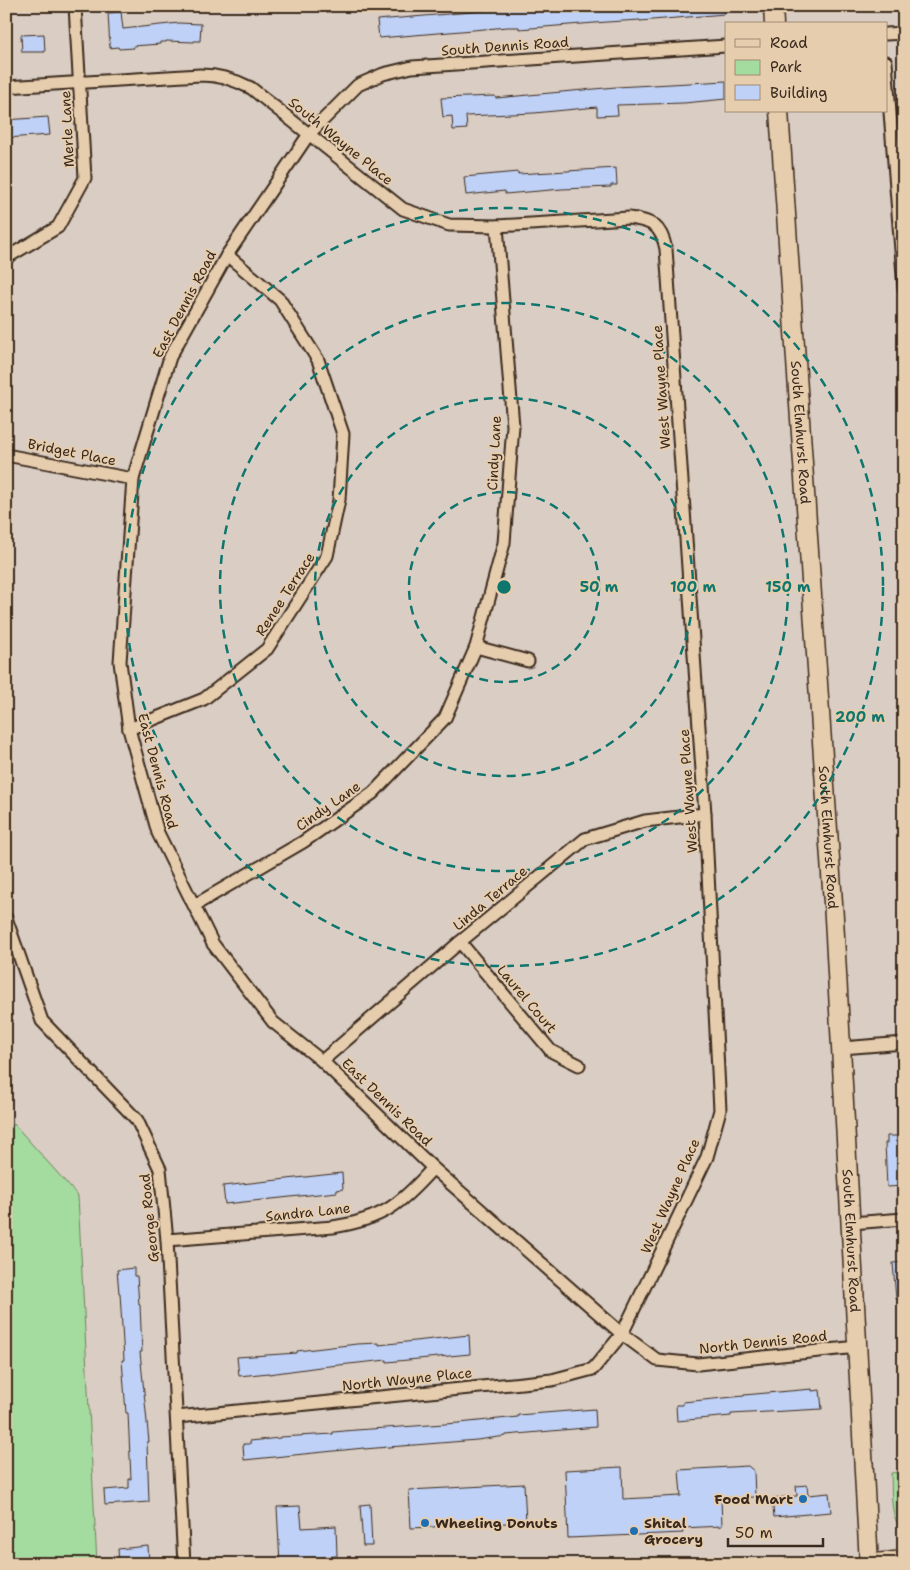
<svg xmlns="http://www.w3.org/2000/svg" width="910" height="1570" viewBox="0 0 910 1570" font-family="'Shantell Sans',sans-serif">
	<rect width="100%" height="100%" fill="#dacec4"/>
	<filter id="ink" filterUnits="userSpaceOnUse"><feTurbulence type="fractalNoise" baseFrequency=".02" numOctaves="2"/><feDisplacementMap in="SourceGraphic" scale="10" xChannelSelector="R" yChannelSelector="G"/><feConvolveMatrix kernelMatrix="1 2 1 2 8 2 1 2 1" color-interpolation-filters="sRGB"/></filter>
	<g filter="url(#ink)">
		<!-- green -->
		<g fill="#a4db9f" stroke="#70825e">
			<path d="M 14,1124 L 78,1196 L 97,1564 L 6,1564 L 6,1131 Z"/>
			<path d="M 904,1472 L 904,1530 C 889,1522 892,1489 891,1473 Z"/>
		</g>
		<!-- building -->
		<g fill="#bfd1f6" stroke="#3b2a1e">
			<path d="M 506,6 L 725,6 L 725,14 L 640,21 L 640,20 L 607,22 L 519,29 L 519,27 L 508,27 L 379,38 L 377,20 L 507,9 Z"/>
			<path d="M 121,12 L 123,29 L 179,23 L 201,24 L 200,41 L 194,41 L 194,42 L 166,41 L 166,42 L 160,42 L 160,44 L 133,46 L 134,48 L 119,49 L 118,47 L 110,48 L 108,13 Z"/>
			<path d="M 44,34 L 45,52 L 22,52 L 21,35 Z"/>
			<path d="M 726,81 L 726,99 L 684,103 L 617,105 L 618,115 L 597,116 L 597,107 L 534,113 L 466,116 L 467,129 L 453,130 L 452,116 L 443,117 L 441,98 L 495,96 L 496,98 L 616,87 Z"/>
			<path d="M 48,117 L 50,135 L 6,138 L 6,120 Z"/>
			<path d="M 616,168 L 617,185 L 611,185 L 611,187 L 562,189 L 505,194 L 505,191 L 466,195 L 464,177 L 518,172 L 518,174 Z"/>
			<path d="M 887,1136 L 901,1136 L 901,1143 L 904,1142 L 904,1186 L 887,1187 L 885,1143 L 887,1143 Z"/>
			<path d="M 342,1173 L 343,1189 L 337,1190 L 337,1192 L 225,1204 L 223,1186 Z"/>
			<path d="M 904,1262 L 904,1299 L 896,1299 L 893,1263 Z"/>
			<path d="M 134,1268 L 134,1276 L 137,1276 L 139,1305 L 140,1305 L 142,1352 L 140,1352 L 149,1442 L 147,1442 L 149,1502 L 105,1505 L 104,1490 L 129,1488 L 129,1479 L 131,1479 L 128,1413 L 126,1413 L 122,1360 L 124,1360 L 120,1293 L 119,1293 L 117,1270 Z"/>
			<path d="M 469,1335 L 470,1354 L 387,1362 L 387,1360 L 320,1367 L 269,1374 L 269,1373 L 239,1376 L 237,1357 L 297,1353 L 297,1351 L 357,1344 L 379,1343 L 379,1345 Z"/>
			<path d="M 812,1389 L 812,1391 L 820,1390 L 822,1409 L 731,1414 L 731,1416 L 677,1421 L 676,1405 L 683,1405 L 683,1402 L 744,1396 L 744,1395 Z"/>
			<path d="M 595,1409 L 596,1427 L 506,1435 L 506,1436 L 477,1440 L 364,1449 L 364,1448 L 244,1460 L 243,1444 L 250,1444 L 250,1441 L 280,1438 L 280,1437 L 333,1434 L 333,1432 L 356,1430 L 459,1423 L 518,1417 L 518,1415 Z"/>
			<path d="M 748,1466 L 754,1471 L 755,1497 L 721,1498 L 722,1526 L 682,1528 L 683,1533 L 568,1538 L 565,1470 L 622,1467 L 623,1499 L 681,1496 L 679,1470 Z"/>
			<path d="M 524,1484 L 526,1522 L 411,1528 L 409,1490 Z"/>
			<path d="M 807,1485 L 808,1495 L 829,1493 L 831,1512 L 774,1517 L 772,1498 L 797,1496 L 796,1486 Z"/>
			<path d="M 370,1504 L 372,1546 L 363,1546 L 360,1505 Z"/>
			<path d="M 300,1506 L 302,1528 L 336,1526 L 337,1556 L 303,1559 L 304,1564 L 280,1564 L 277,1507 Z"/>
			<path d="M 148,1546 L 149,1564 L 119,1564 L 118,1549 Z"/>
		</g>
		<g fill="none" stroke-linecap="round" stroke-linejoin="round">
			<!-- street casing -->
			<g stroke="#3b2a1e" stroke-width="15">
				<g id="street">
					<path d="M 886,34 L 904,33"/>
					<path d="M 726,46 L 412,67 L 383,74 L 358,85 L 309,134 L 227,255 L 170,357 L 133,479 L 120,662 L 129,729 L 158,833 L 213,944 L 273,1022 L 322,1061 L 433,1168 L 622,1334 L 657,1360 L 698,1364 L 857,1347"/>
					<path d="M 886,62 L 904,288"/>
					<path d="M 6,87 L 200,75 C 219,75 234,79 251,88 L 403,209 L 449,225 L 497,226 L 629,218 C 652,221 661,225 666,249 L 705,814 L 720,1110 L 707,1157 L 622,1334 L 593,1369 L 552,1380 L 177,1417"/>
					<path d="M 6,258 L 58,227 L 85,178 L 75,6"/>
					<path d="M 6,455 L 133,479"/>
					<path d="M 476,647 L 528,661"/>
					<path d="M 129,729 L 204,699 L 267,649 L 327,556 L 339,500 L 343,434 L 318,360 L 280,300 L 227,255"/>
					<path d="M 195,905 L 303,842 L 373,793 L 445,718 L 476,647 L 504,543 L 513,426 L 497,226"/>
					<path d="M 6,918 L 42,1021 L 137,1120 L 160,1169 L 167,1240 L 184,1564"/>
					<path d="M 460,942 L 551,1051 L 579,1065"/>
					<path d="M 842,1048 L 904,1043"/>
					<path d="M 322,1061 L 460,942 L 585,839 L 645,821 L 705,814"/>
					<path d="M 851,1223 L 904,1219"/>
					<path d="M 167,1240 L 333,1227 C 383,1219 400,1205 433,1168"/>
				</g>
			</g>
			<!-- primary casing -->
			<g stroke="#3b2a1e" stroke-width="21">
				<g id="primary">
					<path d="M 773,6 L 774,24"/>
					<path id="s1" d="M 779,111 L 834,918 L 869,1564"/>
					<path d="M 865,1564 L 904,1560"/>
				</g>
			</g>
			<!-- street -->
			<use href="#street" stroke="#e6cdae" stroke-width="11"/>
			<!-- primary -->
			<use href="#primary" stroke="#e6cdae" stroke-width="18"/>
		</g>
	</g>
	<!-- distance rings -->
	<g fill="none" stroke="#0f766e" stroke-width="2.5" stroke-dasharray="9 6">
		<circle cx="504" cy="587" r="95"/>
		<circle cx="504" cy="587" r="189"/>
		<circle cx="504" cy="587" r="284"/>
		<circle cx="504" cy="587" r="379"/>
	</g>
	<!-- markers -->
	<g fill="#1f6fb2" stroke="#e6cdae" stroke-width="2">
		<circle cx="803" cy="1499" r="5"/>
		<circle cx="425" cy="1523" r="5"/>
		<circle cx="634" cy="1531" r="5"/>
	</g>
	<g text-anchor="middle" stroke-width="4" stroke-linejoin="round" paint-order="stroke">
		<!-- street labels -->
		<g font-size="14" fill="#3b2a1e" stroke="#e6cdae">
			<text transform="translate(505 46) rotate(-4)" y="5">South Dennis Road</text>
			<text transform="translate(67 129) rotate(-93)" y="5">Merle Lane</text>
			<text transform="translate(341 141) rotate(39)" y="5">South Wayne Place</text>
			<text transform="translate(184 304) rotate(-62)" y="5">East Dennis Road</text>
			<text transform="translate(661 387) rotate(-94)" y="5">West Wayne Place</text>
			<text dy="5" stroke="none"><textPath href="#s1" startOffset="322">South Elmhurst Road</textPath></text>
			<text transform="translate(72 452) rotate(11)" y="5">Bridget Place</text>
			<text transform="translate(494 453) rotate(-87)" y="5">Cindy Lane</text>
			<text transform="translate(285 594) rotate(-57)" y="5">Renee Terrace</text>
			<text transform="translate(158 771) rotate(75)" y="5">East Dennis Road</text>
			<text transform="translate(688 791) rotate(-94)" y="5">West Wayne Place</text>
			<text transform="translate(328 806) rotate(-35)" y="5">Cindy Lane</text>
			<text dy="5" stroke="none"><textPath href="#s1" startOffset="728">South Elmhurst Road</textPath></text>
			<text transform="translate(490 898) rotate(-40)" y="5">Linda Terrace</text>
			<text transform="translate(527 999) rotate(50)" y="5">Laurel Court</text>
			<text transform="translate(387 1102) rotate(44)" y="5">East Dennis Road</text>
			<text transform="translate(670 1196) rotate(-66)" y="5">West Wayne Place</text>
			<text transform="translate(308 1212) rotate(-6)" y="5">Sandra Lane</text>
			<text transform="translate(149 1218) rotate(-96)" y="5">George Road</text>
			<text dy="5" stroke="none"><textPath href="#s1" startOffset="1132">South Elmhurst Road</textPath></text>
			<text transform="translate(763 1342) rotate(-6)" y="5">North Dennis Road</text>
			<text transform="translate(407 1379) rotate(-6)" y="5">North Wayne Place</text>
		</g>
		<!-- poi labels -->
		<g font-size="14" font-weight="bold" fill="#3b2a1e" stroke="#e6cdae" text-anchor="start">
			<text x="793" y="1504" text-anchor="end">Food Mart</text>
			<text x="435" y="1528">Wheeling Donuts</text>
			<text x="644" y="1528">Shital<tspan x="644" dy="16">Grocery</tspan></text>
		</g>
	</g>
	<circle cx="504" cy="587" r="8" fill="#0f766e" stroke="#e6cdae" stroke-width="2.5"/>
	<g font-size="15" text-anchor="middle" font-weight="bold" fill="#0f766e" stroke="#e6cdae" stroke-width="4" stroke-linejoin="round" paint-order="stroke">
		<text x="599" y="592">50 m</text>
		<text x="693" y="592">100 m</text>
		<text x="788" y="592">150 m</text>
		<text x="860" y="722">200 m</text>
	</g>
	<!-- margin -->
	<rect width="910" height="1570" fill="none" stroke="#e6cdae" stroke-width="25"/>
	<rect x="12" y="12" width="885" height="1545" fill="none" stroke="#3b2a1e" stroke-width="2" filter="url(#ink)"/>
	<!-- legend -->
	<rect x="725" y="22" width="162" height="90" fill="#e6cdae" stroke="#a28c74"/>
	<rect x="735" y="39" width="25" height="8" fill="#e6cdae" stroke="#a28c74"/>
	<text x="770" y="48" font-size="15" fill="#3b2a1e">Road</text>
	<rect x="735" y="60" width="25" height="15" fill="#a4db9f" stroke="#a28c74"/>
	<text x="770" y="72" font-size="15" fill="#3b2a1e">Park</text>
	<rect x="735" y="85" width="25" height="15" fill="#bfd1f6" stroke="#a28c74"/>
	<text x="770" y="98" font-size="15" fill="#3b2a1e">Building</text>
	<!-- scale -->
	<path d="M728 1538v8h95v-8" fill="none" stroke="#3b2a1e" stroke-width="2.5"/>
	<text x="735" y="1538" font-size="15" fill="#3b2a1e" stroke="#e6cdae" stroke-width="4" paint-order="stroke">50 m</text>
</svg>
